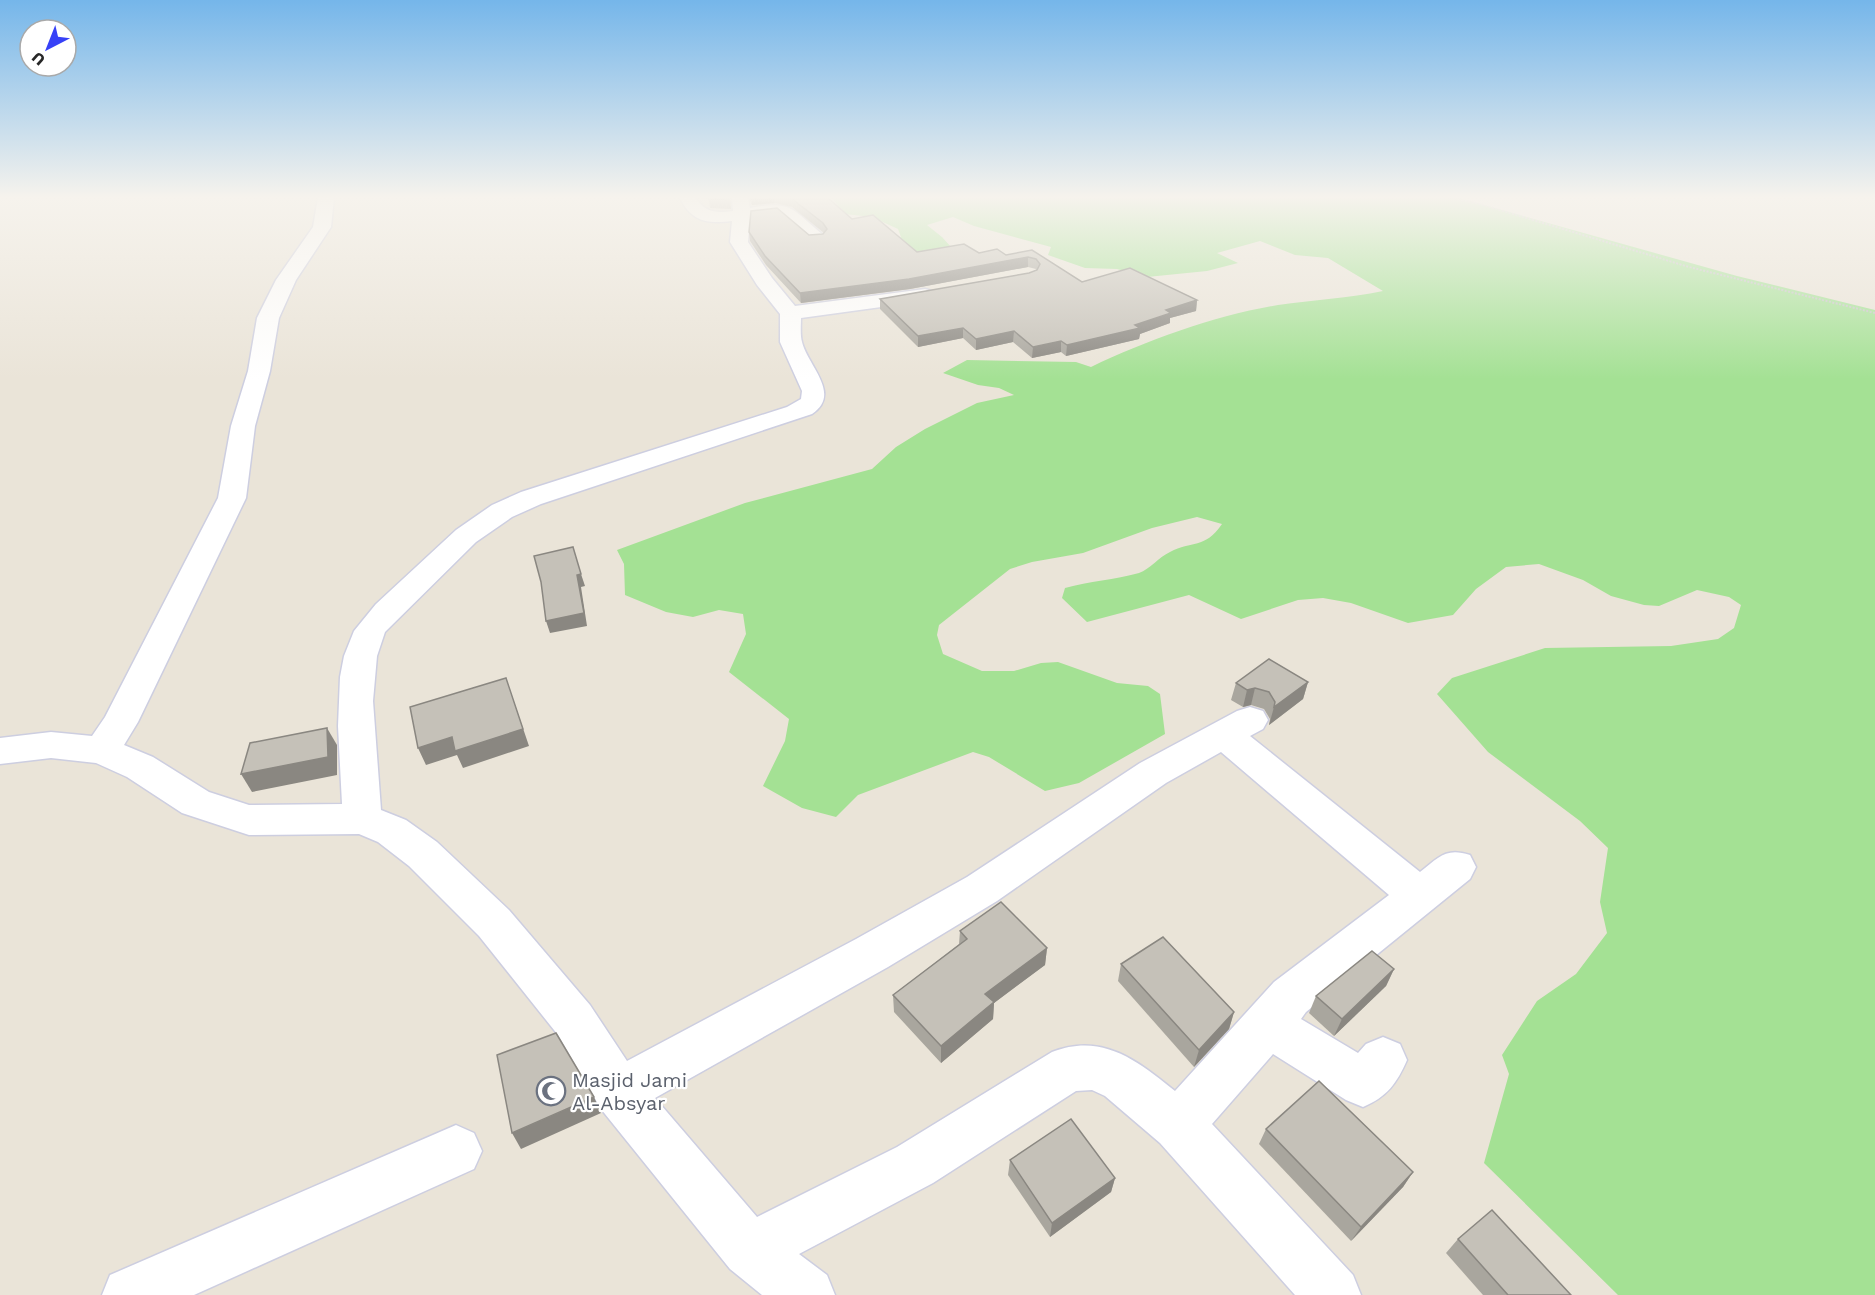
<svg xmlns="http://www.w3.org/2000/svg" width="1875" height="1295" viewBox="0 0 1875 1295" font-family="'Work Sans',sans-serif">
	<rect width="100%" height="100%" fill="#eae4d8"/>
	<!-- green -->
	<path fill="#a4e194" d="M 832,198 L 1459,198 L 1737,276 L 1875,310 L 1875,1295 L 1618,1295 L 1484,1163 L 1509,1074 L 1502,1055 L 1537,1001 L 1576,974 L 1607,933 L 1600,902 L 1608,848 L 1580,821 L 1488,752 L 1437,694 L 1452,678 L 1545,648 L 1671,646 L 1718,639 L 1734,628 L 1741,605 L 1729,597 L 1697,590 L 1659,606 L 1644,605 L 1611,596 L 1583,580 L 1539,564 L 1506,567 L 1476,589 L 1453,615 L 1408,623 L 1351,603 L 1323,598 L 1298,600 L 1241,619 L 1189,595 L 1087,622 L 1062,598 L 1065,588 C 1089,581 1115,580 1139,573 C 1150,569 1159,557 1170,552 C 1192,540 1204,550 1222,524 L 1197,517 L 1152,528 L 1083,553 L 1032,562 L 1010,569 L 939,625 L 937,635 L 943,654 L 982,671 L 1014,671 L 1041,663 L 1058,662 L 1117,683 L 1148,686 L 1160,694 L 1165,734 L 1079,783 L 1045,791 L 989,757 L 973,752 L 858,795 L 836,817 L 802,808 L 763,786 L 785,741 L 789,719 L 729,672 L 746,634 L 743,614 L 719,610 L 693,617 L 666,612 L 625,595 L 624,564 L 617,550 L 745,503 L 872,469 L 896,447 L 925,429 L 977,403 L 1014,395 L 999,388 L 978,385 L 943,373 L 967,360 L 1076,362 L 1091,367 C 1147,340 1217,315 1278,305 C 1313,300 1349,298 1383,291 L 1328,258 L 1295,255 L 1260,241 L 1217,253 L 1238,263 L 1207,271 L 1147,277 L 1117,269 L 1085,268 L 1048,255 L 1051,247 L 974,226 L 953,217 L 927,225 L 942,237 L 951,247 L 898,259 L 825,257 L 901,237 L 898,229 L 872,217 L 845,214 Z"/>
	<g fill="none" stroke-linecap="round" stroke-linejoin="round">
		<!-- minor casing -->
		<g stroke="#cdcee0" stroke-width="3">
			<g id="minor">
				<path d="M 318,198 L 334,198 L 331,227 L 296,280 L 279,318 L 270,371 L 255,426 L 246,498 L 138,722 L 124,745 L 153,757 L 209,792 L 249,805 L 342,804 L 338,726 L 340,677 L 344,656 L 354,631 L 376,604 L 456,530 L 492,505 L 521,492 L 787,407 L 801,399 L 802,391 L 780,342 L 780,314 L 757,285 L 730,242 L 732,221 C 707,224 692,222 680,198 L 696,198 C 705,213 717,213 733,211 L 732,198 L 748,198 L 750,208 C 792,200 792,209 822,234 L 825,238 L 822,242 L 810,242 C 784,220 785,211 750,218 L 748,242 L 772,278 L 795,306 L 925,289 L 932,291 L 935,295 L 932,299 L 925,301 L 801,318 C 801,325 800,335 802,342 C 808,366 842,394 812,414 L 541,504 L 512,517 L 476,542 L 385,632 L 377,656 L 373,701 L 381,810 L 406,820 L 437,842 L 509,910 L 590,1005 L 627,1061 L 856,939 L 967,877 L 1140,763 L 1237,711 L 1250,707 L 1263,711 L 1268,720 L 1263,729 L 1250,736 L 1420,872 C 1439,857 1446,847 1470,855 L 1476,867 L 1470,879 L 1306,1012 L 1301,1019 L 1358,1053 L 1366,1044 L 1383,1037 L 1400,1044 L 1407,1060 C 1397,1083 1387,1097 1363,1107 L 1346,1100 L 1273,1054 L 1212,1124 L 1353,1275 L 1361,1295 L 1295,1295 L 1160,1143 L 1105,1096 L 1092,1090 L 1076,1091 L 933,1183 L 799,1254 L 827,1275 L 835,1295 L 762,1295 L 730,1269 L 601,1109 L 558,1035 L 479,936 L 409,866 L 378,842 L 359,834 L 249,835 L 182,813 L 127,777 L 96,763 L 51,758 L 0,764 L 0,738 L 51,732 L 92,736 L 105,717 L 218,498 L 231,426 L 248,371 L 257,318 L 276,280 L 313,227 ZM 1221,752 L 1389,895 L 1274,982 L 1175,1091 C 1138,1061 1102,1032 1052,1052 L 897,1147 L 757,1217 L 655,1098 L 888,967 L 997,901 L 1166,783 Z"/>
				<path d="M 456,1125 L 474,1133 L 482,1151 L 474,1169 L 194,1295 L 102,1295 L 110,1275 Z"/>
			</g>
		</g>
		<!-- path -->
		<path stroke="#c7c7c7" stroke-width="2" stroke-dasharray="2 1.5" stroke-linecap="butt" d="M 1451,198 L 1480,204 L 1689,267 L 1875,313"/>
		<!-- minor -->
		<use href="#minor" fill="#fff" fill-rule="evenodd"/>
	</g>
	<!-- wall -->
	<g fill="#a9a69e">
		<path d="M 704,198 L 730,198 L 731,209 L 710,208 L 709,199 Z"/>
		<path d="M 749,198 L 828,198 L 852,219 L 917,252 L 979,253 L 1006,255 L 1032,250 L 1082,282 L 1197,300 L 1196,311 L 1170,318 L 1170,323 L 1140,334 L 1139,339 L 1066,356 L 1061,352 L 1032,358 L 1013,342 L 976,350 L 963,338 L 918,347 L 880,309 L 880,299 L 1029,273 L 1037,271 L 1036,269 L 1028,267 L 910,289 L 801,303 L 766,265 L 750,241 L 749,232 L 809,235 L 823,234 L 824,233 L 792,207 L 775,203 L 752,205 Z"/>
		<path d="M 1308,682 L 1303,699 L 1269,725 L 1270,719 L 1264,709 L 1251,705 L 1243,707 L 1231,700 L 1236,683 Z"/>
		<path d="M 960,931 L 1047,948 L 1045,965 L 994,1003 L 993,1019 L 941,1063 L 894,1012 L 893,995 L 959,944 Z"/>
		<path d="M 1121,964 L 1234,1012 L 1229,1029 L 1194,1067 L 1118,981 Z"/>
		<path d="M 1394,969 L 1386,986 L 1334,1036 L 1309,1013 L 1316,996 Z"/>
		<path d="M 1266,1129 L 1413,1172 L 1403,1187 L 1351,1241 L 1259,1144 Z"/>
		<path d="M 1010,1160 L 1115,1178 L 1111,1192 L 1050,1237 L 1008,1175 Z"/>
		<path d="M 1458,1239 L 1571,1295 L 1483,1295 L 1446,1253 Z"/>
	</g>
	<!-- shaded-wall -->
	<g fill="#8a8781">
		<path d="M 751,198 L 774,198 L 775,203 L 752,205 Z"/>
		<path d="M 1028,257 L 1028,267 L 910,289 L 801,303 L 800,293 Z"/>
		<path d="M 1197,300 L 1196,311 L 1170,318 L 1170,323 L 1140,334 L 1139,339 L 1066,356 L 1067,345 L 1135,325 L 1166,310 Z"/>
		<path d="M 963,328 L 963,338 L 918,347 L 918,336 Z"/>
		<path d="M 1014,331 L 1013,342 L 976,350 L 976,339 Z"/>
		<path d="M 1061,341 L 1061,352 L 1032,358 L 1033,347 Z"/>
		<path d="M 581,574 L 585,586 L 581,587 L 587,626 L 550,633 L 546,621 L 577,575 Z"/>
		<path d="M 506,678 L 529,746 L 463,768 L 457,755 L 426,765 L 418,748 Z"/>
		<path d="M 1308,682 L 1303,699 L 1269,725 L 1274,707 Z"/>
		<path d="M 1255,688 L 1251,705 L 1243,707 L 1247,690 Z"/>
		<path d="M 327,728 L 337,745 L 337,775 L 252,792 L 241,774 Z"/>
		<path d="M 1047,948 L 1045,965 L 994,1003 L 993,1019 L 941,1063 L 941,1046 L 985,994 Z"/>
		<path d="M 1394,969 L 1386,986 L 1334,1036 L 1342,1019 Z"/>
		<path d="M 1234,1012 L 1229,1029 L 1194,1067 L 1199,1050 Z"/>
		<path d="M 594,1097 L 601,1113 L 521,1149 L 512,1133 Z"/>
		<path d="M 1413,1172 L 1403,1187 L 1351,1241 L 1361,1227 Z"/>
		<path d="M 1115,1178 L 1111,1192 L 1050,1237 L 1052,1223 Z"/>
	</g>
	<!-- building -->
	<g fill="#c5c1b8" stroke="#8a8781" stroke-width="1.5">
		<path d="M 709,198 L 729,198 L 729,200 L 709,199 Z"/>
		<path d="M 791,198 L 828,198 L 852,219 L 873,215 L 917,252 L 964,244 L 979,253 L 997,249 L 1006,255 L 1032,250 L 1082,282 L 1130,268 L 1197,300 L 1166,310 L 1171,313 L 1135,325 L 1140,328 L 1067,345 L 1061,341 L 1033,347 L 1014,331 L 976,339 L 963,328 L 918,336 L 880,299 L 1029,273 L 1037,270 L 1040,264 L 1036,259 L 1028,257 L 909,279 L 800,293 L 765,256 L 749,232 L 751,211 L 777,208 L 809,235 L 823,234 L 827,229 L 823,223 Z"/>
		<path d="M 573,547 L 581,574 L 577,575 L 584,613 L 546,621 L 541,582 L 534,556 Z"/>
		<path d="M 1269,659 L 1308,682 L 1274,707 L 1275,702 L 1269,692 L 1255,688 L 1247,690 L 1236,683 Z"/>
		<path d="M 506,678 L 523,729 L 455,751 L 452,737 L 418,748 L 410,707 Z"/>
		<path d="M 327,728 L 328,757 L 241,774 L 250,743 Z"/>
		<path d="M 1001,902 L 1047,948 L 985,994 L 994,1002 L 941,1046 L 893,995 L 967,939 L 960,931 Z"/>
		<path d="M 1163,937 L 1234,1012 L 1199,1050 L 1121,964 Z"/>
		<path d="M 1372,951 L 1394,969 L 1342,1019 L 1316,996 Z"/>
		<path d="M 556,1033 L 594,1097 L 512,1133 L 497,1055 Z"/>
		<path d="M 1319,1081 L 1413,1172 L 1361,1227 L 1266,1129 Z"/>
		<path d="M 1071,1119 L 1115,1178 L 1052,1223 L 1010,1160 Z"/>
		<path d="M 1492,1210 L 1571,1295 L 1508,1295 L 1458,1239 Z"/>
	</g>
	<!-- sky -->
	<linearGradient id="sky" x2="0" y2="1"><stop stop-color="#75b6ea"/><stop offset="0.52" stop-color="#f6f3ed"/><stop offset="1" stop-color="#f6f3ed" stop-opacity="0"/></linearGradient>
	<rect width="1875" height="379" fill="url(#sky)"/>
	<!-- icons -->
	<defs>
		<g id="mosque-ring" transform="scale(1.5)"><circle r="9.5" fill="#fff" stroke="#6b7280" stroke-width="1.5"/><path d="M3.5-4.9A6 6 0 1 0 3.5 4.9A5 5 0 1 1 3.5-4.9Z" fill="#6b7280"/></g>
	</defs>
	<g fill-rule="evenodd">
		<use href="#mosque-ring" x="551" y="1091"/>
	</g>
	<g text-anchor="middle" stroke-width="4.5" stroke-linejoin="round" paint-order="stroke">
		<!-- near-worship labels -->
		<g font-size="20" fill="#5b616d" stroke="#fff" text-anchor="start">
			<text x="572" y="1087">Masjid Jami<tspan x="572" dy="23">Al-Absyar</tspan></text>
		</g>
	</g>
	<!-- north arrow -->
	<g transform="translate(48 48) rotate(222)"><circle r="28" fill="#ffffff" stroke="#a9a9a9" stroke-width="1.5"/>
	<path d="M0-4.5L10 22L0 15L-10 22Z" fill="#3741f7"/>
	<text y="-9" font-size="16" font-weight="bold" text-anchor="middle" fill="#272727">U</text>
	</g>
</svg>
